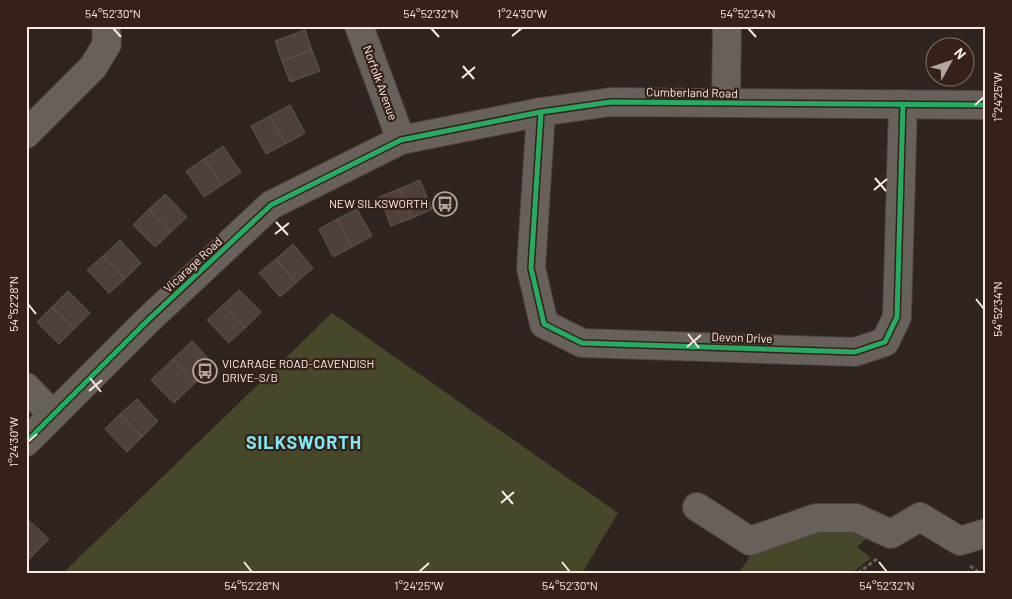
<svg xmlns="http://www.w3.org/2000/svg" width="1012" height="599" viewBox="0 0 1012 599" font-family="Barlow,sans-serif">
	<rect width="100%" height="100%" fill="#2f241f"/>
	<!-- green -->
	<g fill="#464829">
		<path d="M 332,313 L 618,513 L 582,573 L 63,573 Z"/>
		<path d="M 812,528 L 873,533 L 857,547 L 871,558 L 852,573 L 739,573 L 752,553 Z"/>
	</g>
	<!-- building -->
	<g fill="#4f403b" stroke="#5f5551">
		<path d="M 305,30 L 312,50 L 282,61 L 275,41 Z"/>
		<path d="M 312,50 L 320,71 L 290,82 L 282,61 Z"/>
		<path d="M 290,105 L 305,133 L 285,144 L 270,116 Z"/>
		<path d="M 270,116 L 285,144 L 266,154 L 251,126 Z"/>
		<path d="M 223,146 L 241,172 L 222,185 L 204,159 Z"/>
		<path d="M 204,159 L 222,185 L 204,197 L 186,171 Z"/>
		<path d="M 420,180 L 432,209 L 412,218 L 399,189 Z"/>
		<path d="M 399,189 L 412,218 L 391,226 L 379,197 Z"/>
		<path d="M 165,194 L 187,217 L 171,232 L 149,209 Z"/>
		<path d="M 149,209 L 171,232 L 155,247 L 133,225 Z"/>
		<path d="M 357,209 L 372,236 L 352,247 L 337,219 Z"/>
		<path d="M 337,219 L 352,247 L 333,257 L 319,229 Z"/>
		<path d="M 120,240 L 141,263 L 125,279 L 103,256 Z"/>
		<path d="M 293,244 L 313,268 L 296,283 L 276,259 Z"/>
		<path d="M 103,256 L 125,279 L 109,293 L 87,270 Z"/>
		<path d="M 276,259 L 296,283 L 280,297 L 259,273 Z"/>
		<path d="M 239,290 L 261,312 L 245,328 L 223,305 Z"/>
		<path d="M 68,291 L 90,313 L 74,329 L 52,307 Z"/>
		<path d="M 223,305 L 245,328 L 229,343 L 207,320 Z"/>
		<path d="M 52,307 L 74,329 L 59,344 L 37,322 Z"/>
		<path d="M 192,341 L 214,365 L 195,383 L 173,359 Z"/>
		<path d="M 173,359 L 195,383 L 174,403 L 151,380 Z"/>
		<path d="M 137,399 L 158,421 L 142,437 L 120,414 Z"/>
		<path d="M 120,414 L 142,437 L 127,452 L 105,429 Z"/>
		<path d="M 26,518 L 49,539 L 33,555 L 26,549 Z"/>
		<path d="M 26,549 L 33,555 L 26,563 Z"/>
	</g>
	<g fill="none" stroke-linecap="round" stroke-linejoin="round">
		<!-- minor casing -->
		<g stroke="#4b423e" stroke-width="30">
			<g id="minor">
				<path d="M 359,26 L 401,140"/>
				<path d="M 726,103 L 727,26"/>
				<path d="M 541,112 L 531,268 L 544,324 L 582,343 L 855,352 L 885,342 L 897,317 L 903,104"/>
				<path d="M 26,134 L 93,67 L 107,44 L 106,26"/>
				<path d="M 26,387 L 53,415"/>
				<path d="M 26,442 L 147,321 L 271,205 L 401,140 L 541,112 L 611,102 L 986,105"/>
				<path d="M 697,507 L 750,541 L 816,518 L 856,518 L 891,534 L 920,517 L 960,541 L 986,533"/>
			</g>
		</g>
		<!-- path -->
		<g stroke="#6b635f" stroke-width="3" stroke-dasharray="4 2.5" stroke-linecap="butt">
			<path d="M 970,566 L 980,573"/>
			<path d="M 858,573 L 878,558"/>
		</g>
		<!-- minor -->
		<use href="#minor" stroke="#68605b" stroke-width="28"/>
		<!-- cycleway casing -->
		<g stroke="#362118" stroke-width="8">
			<g id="cycleway">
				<path d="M 541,112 L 531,268 L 544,324 L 582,343 L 855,352 L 885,342 L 897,317 L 903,104"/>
				<path d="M 26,442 L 147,321 L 271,205 L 401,140 L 541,112 L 611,102 L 986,105"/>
			</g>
		</g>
		<!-- cycleway -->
		<use href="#cycleway" stroke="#26ab63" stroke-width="5"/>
	</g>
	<!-- ticks -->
	<path fill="none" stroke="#f9eae4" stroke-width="2" d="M 113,28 L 121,37M 431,28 L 439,37M 748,28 L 756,37M 512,36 L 522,28M 463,66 L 474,79M 462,78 L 475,67M 975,105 L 984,97M 875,178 L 886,191M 874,190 L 887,179M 276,222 L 288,235M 275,234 L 289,223M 976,299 L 984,309M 28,304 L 36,314M 688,334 L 699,348M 687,347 L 701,335M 90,378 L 101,392M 89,391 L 102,380M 28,442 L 37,434M 502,491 L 513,504M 501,503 L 514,492M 244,562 L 252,572M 562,562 L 570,572M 879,562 L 887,572M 419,572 L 429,563"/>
	<!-- icons -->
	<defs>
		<g id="bus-ring" transform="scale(1.25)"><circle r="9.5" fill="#362118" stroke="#b2a59f" stroke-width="1.5"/><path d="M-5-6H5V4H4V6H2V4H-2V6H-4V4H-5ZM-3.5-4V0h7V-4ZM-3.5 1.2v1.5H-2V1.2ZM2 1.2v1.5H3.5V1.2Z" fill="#b2a59f"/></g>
	</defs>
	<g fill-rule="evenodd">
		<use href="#bus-ring" x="445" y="204"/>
		<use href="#bus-ring" x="205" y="371"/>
	</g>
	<g text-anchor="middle" stroke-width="4.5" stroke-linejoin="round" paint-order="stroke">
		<!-- street labels -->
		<g font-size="12" fill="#f9eae4" stroke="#362118">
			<text transform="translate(380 83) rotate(70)" y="4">Norfolk Avenue</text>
			<text transform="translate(692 93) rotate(1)" y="4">Cumberland Road</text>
			<text transform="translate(193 265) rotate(-43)" y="4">Vicarage Road</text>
			<text transform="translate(742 338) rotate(2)" y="4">Devon Drive</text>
		</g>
		<!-- poi labels -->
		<g font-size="12" fill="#f9eae4" stroke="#362118" text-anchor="end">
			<text x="428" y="208">NEW SILKSWORTH</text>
			<text x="222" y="368" text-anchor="start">VICARAGE ROAD-CAVENDISH<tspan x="222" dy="14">DRIVE-S/B</tspan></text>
		</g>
		<!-- district labels -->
		<g font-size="18" font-weight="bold" letter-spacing="1" fill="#7ee9f5" stroke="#362118">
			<text x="304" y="449">SILKSWORTH</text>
		</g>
	</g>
	<!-- border -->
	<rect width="1012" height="599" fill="none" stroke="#362118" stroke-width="55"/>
	<!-- north arrow -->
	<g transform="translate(950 62) rotate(50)"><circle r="24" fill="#362118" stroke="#84716a"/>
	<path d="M0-4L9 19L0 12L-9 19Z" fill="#b2a59f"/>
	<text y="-8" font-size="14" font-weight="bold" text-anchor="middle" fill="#f9eae4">N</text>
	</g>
	<rect x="28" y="28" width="956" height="544" fill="none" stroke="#f9eae4" stroke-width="2"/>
	<g font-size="12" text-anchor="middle" fill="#f9eae4">
		<text x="113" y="18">54°52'30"N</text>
		<text x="431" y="18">54°52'32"N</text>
		<text x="522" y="18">1°24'30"W</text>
		<text x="748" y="18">54°52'34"N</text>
		<text transform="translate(998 97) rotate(-90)" y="4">1°24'25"W</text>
		<text transform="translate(14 304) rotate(-90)" y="4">54°52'28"N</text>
		<text transform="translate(998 309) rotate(-90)" y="4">54°52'34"N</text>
		<text transform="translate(14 442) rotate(-90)" y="4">1°24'30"W</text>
		<text x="252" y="590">54°52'28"N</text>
		<text x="419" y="590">1°24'25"W</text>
		<text x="570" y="590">54°52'30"N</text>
		<text x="887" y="590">54°52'32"N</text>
	</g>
</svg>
